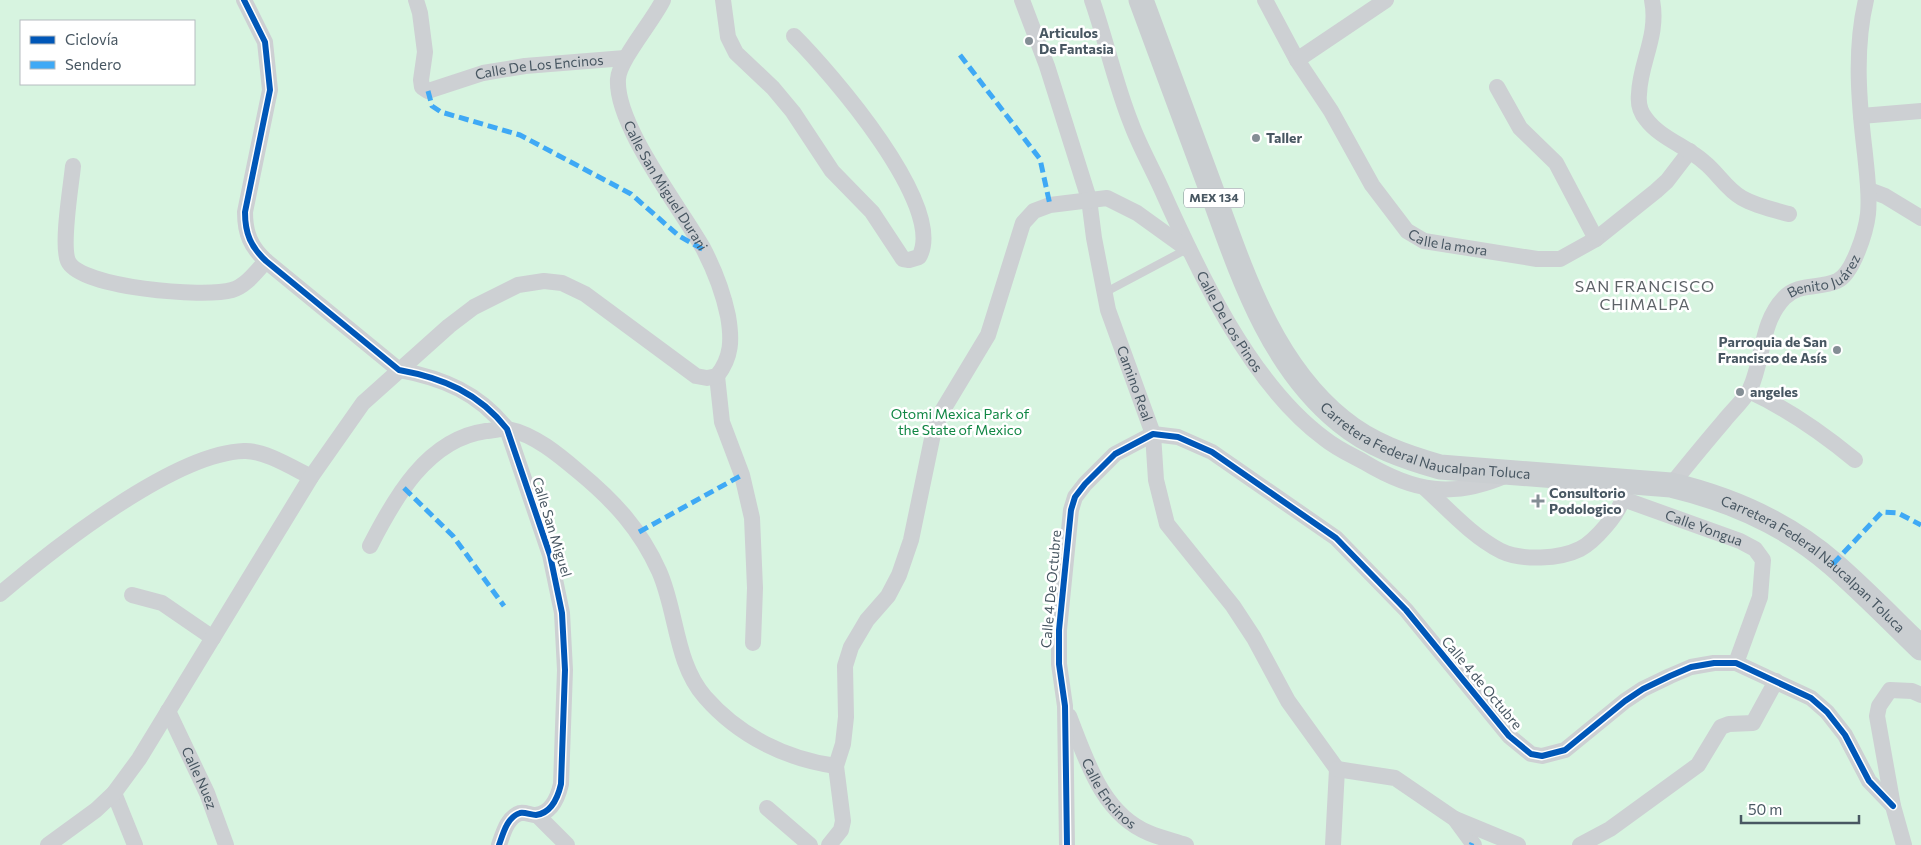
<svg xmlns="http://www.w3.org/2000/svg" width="1921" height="845" viewBox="0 0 1921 845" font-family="Commissioner,sans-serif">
	<rect width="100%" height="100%" fill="#f4f3f3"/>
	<!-- green -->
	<path fill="#d7f4e0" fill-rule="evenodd" d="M 0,0 L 1921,0 L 1921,845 L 0,845 ZM 21,21 L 194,21 L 194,84 L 21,84 Z"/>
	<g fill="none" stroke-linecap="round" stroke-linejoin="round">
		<!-- service -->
		<path stroke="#cdd0d3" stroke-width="8" d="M 1104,293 L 1187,249"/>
		<!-- minor -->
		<g stroke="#cdd0d3" stroke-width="16">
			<path d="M 244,0 L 265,42 L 270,90 L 245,212 C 245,234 251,247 266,261 L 399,370 C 443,378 479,393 507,429 L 550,555 L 562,613 L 565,670 L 561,784 C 558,797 552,813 536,815 C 531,815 525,812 520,813 C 507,817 503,834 499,845"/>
			<path id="s1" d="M 416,0 L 420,13 L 425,52 L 421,80 L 422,87 L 428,91 L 483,73 L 525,66 L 625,58"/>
			<path id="s2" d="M 663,0 C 653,21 619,60 618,79 C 615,125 680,207 703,248 C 714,269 723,292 728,316 C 732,339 732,357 717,376"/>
			<path d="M 723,0 L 728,37 L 736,53 L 773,88 L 793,112 L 832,171 L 872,212 L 903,259 L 909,260 L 919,257 C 948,207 829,71 794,36"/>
			<path id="s3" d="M 1022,0 L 1047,66 L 1089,199 L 1094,238 L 1108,310 L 1153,434 L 1156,480 L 1167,524 L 1233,606 L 1254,638 L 1288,701 L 1337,769 L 1333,845"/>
			<path id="s4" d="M 1092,0 C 1106,40 1115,83 1131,123 C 1139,145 1151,166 1161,188 C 1198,271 1250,384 1325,439 C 1336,448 1351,455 1364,462 C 1414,492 1453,499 1507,475"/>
			<path id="s5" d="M 1265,0 L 1297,60 L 1331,111 L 1372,185 L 1407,231 L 1424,241 L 1537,259 L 1560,259 L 1596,239 L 1656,191 L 1667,181 L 1690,151"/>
			<path d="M 1652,0 C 1659,36 1640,62 1639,94 C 1638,103 1640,112 1646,119 C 1660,138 1686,146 1704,162 C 1718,173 1726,189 1742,198 C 1756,206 1774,210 1789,214"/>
			<path d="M 1297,60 L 1386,0"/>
			<path d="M 1497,87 L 1520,128 L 1556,163 L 1596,239"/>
			<path d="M 1861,116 L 1921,111"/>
			<path d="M 73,166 C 71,187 61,244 68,261 C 80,288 205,298 232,290 C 246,286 256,272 266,261"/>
			<path d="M 1869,190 L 1885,196 L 1921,218"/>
			<path d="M 717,376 L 722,422 L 742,475 L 752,518 L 755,588 L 753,643"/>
			<path d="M 1749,391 C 1788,409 1821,432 1855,460"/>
			<path id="s6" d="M 1671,485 C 1688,464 1706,442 1724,421 C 1732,411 1744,400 1750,389 C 1764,359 1760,323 1784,298 C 1798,283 1819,289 1837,281 C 1853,274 1866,231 1868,214 C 1870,194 1867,175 1865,154 C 1859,104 1854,50 1866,0"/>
			<path d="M 1425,488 C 1449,510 1472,536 1501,551 C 1522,561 1560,559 1580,549 C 1594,542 1620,513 1623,497 C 1624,492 1624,487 1624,482"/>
			<path id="s7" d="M 1623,499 L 1740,541 L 1755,549 L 1763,560 L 1760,597 L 1736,663"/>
			<path d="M 370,546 C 394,499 427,439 486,431 C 493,431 502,428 508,429 C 534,434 559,455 579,472 C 614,501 640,529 659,571 C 677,611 675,663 705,697 C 739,736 786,759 836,766"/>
			<path d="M 0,594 C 53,549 174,453 244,451 C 264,450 293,468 311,477"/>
			<path d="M 132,595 L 162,603 L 213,638"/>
			<path id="s8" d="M 168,711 L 207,793 L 226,845"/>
			<path id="s9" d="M 1069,716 C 1086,759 1102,814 1149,833 C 1161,838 1174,841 1186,845"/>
			<path d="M 1337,769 L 1395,778 L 1455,819 L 1474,845"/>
			<path d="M 114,793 L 135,845"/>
			<path d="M 767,808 L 810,845"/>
			<path d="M 537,815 L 567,845"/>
			<path d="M 1455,819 L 1518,845"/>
			<path d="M 48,845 L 96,810 L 114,793 L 139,759 L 311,477 L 363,403 L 449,326 L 474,307 L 518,285 L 544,281 L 562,283 L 585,294 L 696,376 L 707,378 L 717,376"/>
			<path d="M 829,845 L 841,830 L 843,821 L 836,766 L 843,744 L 846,717 L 845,666 L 851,647 L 867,620 L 888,596 L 899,575 L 911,540 L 933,434 L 941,413 L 988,335 L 1023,223 L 1034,211 L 1050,205 L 1107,198 L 1137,213 L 1187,249"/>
			<path d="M 1067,845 L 1065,706 L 1059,664 L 1059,630 L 1071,510 L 1075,497 L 1085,484 L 1115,454 L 1153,434 L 1178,437 L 1212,452 L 1336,538 L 1406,610 L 1509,736 L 1531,754 L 1542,756 L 1565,750 L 1625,701 L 1643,689 L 1670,676 L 1691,667 L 1714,663 L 1736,663 L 1811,698 L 1827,712 L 1845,735 L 1869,781 L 1893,806"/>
			<path d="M 1580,845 L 1610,829 L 1698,765 L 1721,727 L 1729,724 L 1753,723 L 1776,681"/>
			<path d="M 1904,845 L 1893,806 L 1877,716 L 1879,706 L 1890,690 L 1912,691 L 1921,695"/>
		</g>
		<!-- primary -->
		<path stroke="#caced1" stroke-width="25" id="s10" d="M 1141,0 C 1163,59 1185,119 1207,178 C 1239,264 1267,361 1341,421 C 1370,445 1405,457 1440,467 L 1671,485 C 1730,499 1787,524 1833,564 C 1864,591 1892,620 1921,648"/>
		<!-- quiet -->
		<g stroke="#3fa9f5" stroke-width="5" stroke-dasharray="10 5" stroke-linecap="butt">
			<path d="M 960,55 L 1040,159 L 1050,205"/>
			<path d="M 428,91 L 432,106 L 441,112 L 520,135 L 631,194 L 679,236 L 704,250"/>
			<path d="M 404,488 L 453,536 L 504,606"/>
			<path d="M 639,532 L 742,475"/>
			<path d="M 1833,564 L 1882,512 L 1898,513 L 1921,525"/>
			<path d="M 1471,845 L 1472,843"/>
		</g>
		<!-- cycleway casing -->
		<g stroke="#fff" stroke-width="9">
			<g id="cycleway">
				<path d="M 244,0 L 265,42 L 270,90 L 245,212 C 245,234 251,247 266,261 L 399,370 C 443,378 479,393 507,429 L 550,555 L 562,613 L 565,670 L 561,784 C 558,797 552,813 536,815 C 531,815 525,812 520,813 C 507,817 503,834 499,845"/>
				<path d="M 1067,845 L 1065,706 L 1059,664 L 1059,630 L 1071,510 L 1075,497 L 1085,484 L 1115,454 L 1153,434 L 1178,437 L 1212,452 L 1336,538 L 1406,610 L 1509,736 L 1531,754 L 1542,756 L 1565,750 L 1625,701 L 1643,689 L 1670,676 L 1691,667 L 1714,663 L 1736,663 L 1811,698 L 1827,712 L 1845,735 L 1869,781 L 1893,806"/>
			</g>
		</g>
		<!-- cycleway -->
		<use href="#cycleway" stroke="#0057b8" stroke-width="6"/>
	</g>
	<!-- markers -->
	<g fill="#848e95" stroke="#fff" stroke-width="2">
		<circle cx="1029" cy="41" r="5"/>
		<circle cx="1256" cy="138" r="5"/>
		<circle cx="1837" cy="350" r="5"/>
		<circle cx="1740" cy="392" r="5"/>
		<path d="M1535.5 493.5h5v5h5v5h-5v5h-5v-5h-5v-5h5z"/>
	</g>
	<g text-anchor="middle" stroke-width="5" stroke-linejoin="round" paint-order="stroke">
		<!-- shield labels -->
		<rect fill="#fff" stroke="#7f8991" stroke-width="1" x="1184" y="188.5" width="60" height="19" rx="4"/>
		<g font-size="12" font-weight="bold" fill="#485762">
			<text x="1214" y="202">MEX 134</text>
		</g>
		<!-- poi labels -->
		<g font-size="14" font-weight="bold" fill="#485762" stroke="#fff" text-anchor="start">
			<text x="1039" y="38">Articulos<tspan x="1039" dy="16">De Fantasia</tspan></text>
			<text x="1266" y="143">Taller</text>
			<text x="1827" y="347" text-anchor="end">Parroquia de San<tspan x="1827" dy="16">Francisco de Asís</tspan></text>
			<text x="1750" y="397">angeles</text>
			<text x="1549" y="498">Consultorio<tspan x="1549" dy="16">Podologico</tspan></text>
		</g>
		<!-- street labels -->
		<g font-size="14" fill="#485762" stroke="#fff">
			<text dy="5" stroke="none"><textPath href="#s1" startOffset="210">Calle De Los Encinos</textPath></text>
			<text dy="5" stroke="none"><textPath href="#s2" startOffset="210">Calle San Miguel Durani</textPath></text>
			<text dy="5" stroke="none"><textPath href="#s5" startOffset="315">Calle la mora</textPath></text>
			<text dy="5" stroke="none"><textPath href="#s6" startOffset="270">Benito Juárez</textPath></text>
			<text dy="5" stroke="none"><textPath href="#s4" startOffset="351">Calle De Los Pinos</textPath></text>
			<text dy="5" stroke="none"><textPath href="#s3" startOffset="401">Camino Real</textPath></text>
			<text dy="5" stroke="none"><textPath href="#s10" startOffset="559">Carretera Federal Naucalpan Toluca</textPath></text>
			<text transform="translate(552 527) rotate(73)" y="5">Calle San Miguel</text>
			<text dy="5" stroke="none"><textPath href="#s7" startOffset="86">Calle Yongua</textPath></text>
			<text dy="5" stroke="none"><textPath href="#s10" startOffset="978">Carretera Federal Naucalpan Toluca</textPath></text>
			<text transform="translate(1051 589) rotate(-85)" y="5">Calle 4 De Octubre</text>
			<text transform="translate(1482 683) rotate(50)" y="5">Calle 4 de Octubre</text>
			<text dy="5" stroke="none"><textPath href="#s8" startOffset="74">Calle Nuez</textPath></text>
			<text dy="5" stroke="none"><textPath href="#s9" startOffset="88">Calle Encinos</textPath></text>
		</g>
		<!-- park labels -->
		<g font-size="14" fill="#108744" stroke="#fff">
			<text x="960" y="419">Otomi Mexica Park of<tspan x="960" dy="16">the State of Mexico</tspan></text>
		</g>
		<!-- quarter labels -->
		<g font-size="16" letter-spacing="1" fill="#5e6368" stroke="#fff">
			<text x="1645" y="292">SAN FRANCISCO<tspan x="1645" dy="18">CHIMALPA</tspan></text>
		</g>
	</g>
	<!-- legend -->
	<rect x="20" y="20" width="175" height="65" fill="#ffffff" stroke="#b6bcc0"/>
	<rect x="30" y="36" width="25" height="8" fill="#0057b8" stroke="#b6bcc0"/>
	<text x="65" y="45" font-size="15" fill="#485762">Ciclovía</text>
	<rect x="30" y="61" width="25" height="8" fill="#3fa9f5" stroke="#b6bcc0"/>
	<text x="65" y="70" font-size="15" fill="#485762">Sendero</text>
	<!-- scale -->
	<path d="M1741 815v8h118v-8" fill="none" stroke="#485762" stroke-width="2.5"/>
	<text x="1748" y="815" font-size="15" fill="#485762" stroke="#ffffff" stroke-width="4" paint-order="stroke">50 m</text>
</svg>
